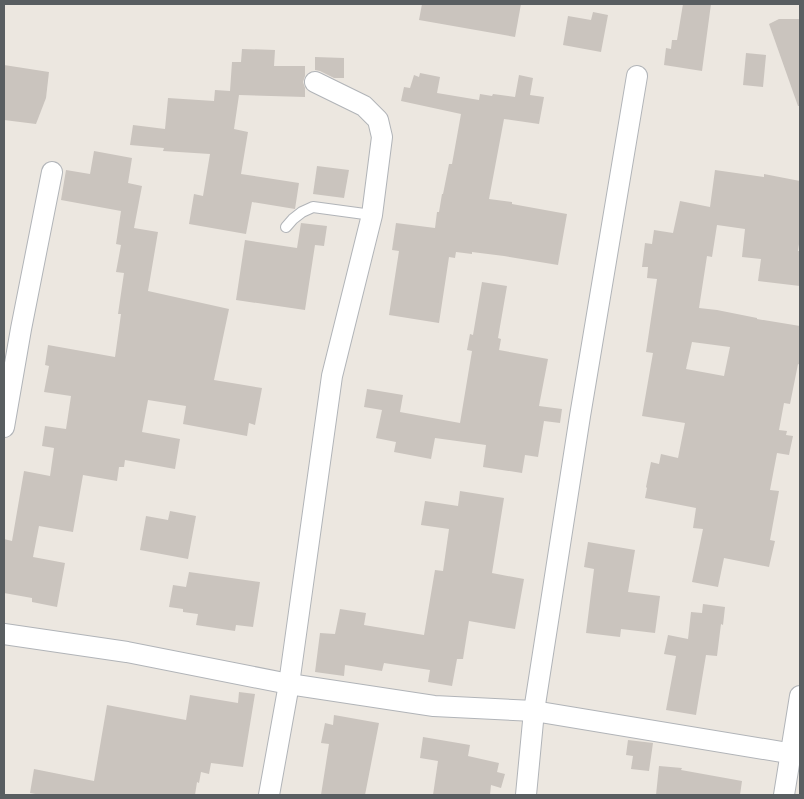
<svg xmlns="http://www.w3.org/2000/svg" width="804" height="799" viewBox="0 0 804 799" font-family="Montserrat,sans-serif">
	<rect width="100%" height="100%" fill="#ece7e0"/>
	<!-- building -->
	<g fill="#cac4be" fill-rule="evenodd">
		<path d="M 422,4 L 521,4 L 515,37 L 419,20 Z"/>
		<path d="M 683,4 L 711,4 L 702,71 L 664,65 L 666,48 L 671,49 L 672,40 L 677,40 Z"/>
		<path d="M 593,12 L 608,15 L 601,52 L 563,45 L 568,16 L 591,20 Z"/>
		<path d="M 779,19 L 800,19 L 800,106 L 798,106 L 769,24 Z"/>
		<path d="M 242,49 L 275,50 L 274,66 L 305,66 L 305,76 L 303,82 L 305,88 L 305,97 L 239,95 L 234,129 L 248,132 L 241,174 L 299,183 L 295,209 L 252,202 L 246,234 L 189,224 L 194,194 L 203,196 L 210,154 L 163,151 L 164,148 L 130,145 L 133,125 L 165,129 L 168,98 L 214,101 L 215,90 L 230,91 L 232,62 L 241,62 Z"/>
		<path d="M 746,53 L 766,55 L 763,87 L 743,85 Z"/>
		<path d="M 315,57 L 344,58 L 344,78 L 334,78 L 320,71 L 315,70 Z"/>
		<path d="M 4,65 L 49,72 L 46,98 L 36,124 L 4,120 Z"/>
		<path d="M 420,73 L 440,77 L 437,93 L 479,100 L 480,94 L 492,96 L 493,94 L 515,97 L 519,75 L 533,78 L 530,95 L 544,97 L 539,124 L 504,119 L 489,199 L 512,202 L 512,204 L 567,214 L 558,265 L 504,256 L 472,252 L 472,254 L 456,252 L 455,258 L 449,257 L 439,323 L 389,315 L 399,251 L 392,250 L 396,223 L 435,228 L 437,212 L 439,212 L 442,194 L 443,194 L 449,164 L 452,164 L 461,114 L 401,101 L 404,87 L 410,88 L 414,75 L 419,77 Z"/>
		<path d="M 94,151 L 132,158 L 128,183 L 142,186 L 134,228 L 158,232 L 148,291 L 229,309 L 214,380 L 262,388 L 255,425 L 249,423 L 247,436 L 183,424 L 186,406 L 148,400 L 142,432 L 180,439 L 175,469 L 125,460 L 124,467 L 119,467 L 117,481 L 83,475 L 73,532 L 39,526 L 33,557 L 65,563 L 57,607 L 32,602 L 32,598 L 4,593 L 4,539 L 12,541 L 24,471 L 50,476 L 54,448 L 42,446 L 45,426 L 66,429 L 71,396 L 44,392 L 49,366 L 45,365 L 48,345 L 115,357 L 121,314 L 118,314 L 124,273 L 116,272 L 121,245 L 116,244 L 121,211 L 61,200 L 66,170 L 90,174 Z"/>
		<path d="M 317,166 L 349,170 L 344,198 L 313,194 Z"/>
		<path d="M 715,170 L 764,177 L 764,174 L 800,181 L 800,237 L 798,251 L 800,251 L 800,286 L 758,281 L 761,259 L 742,257 L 745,229 L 717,225 L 712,257 L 707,256 L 699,308 L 717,310 L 757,318 L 757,319 L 800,326 L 800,365 L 798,364 L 790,404 L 784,403 L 779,430 L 787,431 L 786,435 L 793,436 L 789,455 L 777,453 L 770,490 L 779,491 L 770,540 L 775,541 L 769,567 L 724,558 L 718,587 L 692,582 L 703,529 L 693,528 L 696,508 L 645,498 L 647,488 L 646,487 L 651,462 L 659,464 L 661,454 L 678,458 L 685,423 L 642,416 L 653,353 L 646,352 L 657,279 L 647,278 L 648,267 L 642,267 L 645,243 L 652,244 L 654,230 L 673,233 L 680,201 L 710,207 ZM 692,342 L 730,347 L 724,376 L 686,369 Z"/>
		<path d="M 301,223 L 327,226 L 324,246 L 315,245 L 305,310 L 236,300 L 245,240 L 297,248 Z"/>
		<path d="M 482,282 L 507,286 L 498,338 L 501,339 L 499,350 L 548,359 L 539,406 L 562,409 L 560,423 L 544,421 L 538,457 L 525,455 L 522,473 L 483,467 L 486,445 L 435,438 L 431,459 L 394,452 L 396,442 L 376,438 L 382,410 L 364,407 L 367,389 L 403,395 L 400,412 L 460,423 L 472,351 L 467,350 L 470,334 L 473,335 Z"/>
		<path d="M 460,491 L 504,498 L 492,573 L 524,579 L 515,629 L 469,621 L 463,659 L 457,659 L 452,686 L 428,682 L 430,670 L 384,663 L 382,671 L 345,665 L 344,676 L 315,672 L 320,633 L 335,634 L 340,609 L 366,613 L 364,625 L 424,635 L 435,570 L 443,571 L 449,529 L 421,525 L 425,501 L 458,506 Z"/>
		<path d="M 170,511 L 196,516 L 188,559 L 140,550 L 146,516 L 168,520 Z"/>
		<path d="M 588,542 L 635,550 L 628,592 L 660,596 L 655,633 L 621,629 L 620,637 L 586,633 L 594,569 L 584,567 Z"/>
		<path d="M 189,572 L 260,582 L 253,627 L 236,625 L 235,631 L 196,625 L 198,614 L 183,612 L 183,609 L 169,607 L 173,585 L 186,587 Z"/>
		<path d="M 703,604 L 725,607 L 723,625 L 721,624 L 717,656 L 706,655 L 696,715 L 666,710 L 676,656 L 664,654 L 668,635 L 688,639 L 691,612 L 702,613 Z"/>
		<path d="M 239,692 L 255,694 L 243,767 L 211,763 L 209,774 L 201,772 L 199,783 L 197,782 L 195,795 L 41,795 L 30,793 L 34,769 L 94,781 L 107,705 L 186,720 L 190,695 L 238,703 Z"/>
		<path d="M 334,715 L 379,723 L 365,795 L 321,795 L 329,744 L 321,743 L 325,723 L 333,725 Z"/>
		<path d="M 423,737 L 470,745 L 468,756 L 499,763 L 497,772 L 505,774 L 501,788 L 491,785 L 490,795 L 433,795 L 438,761 L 420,758 Z"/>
		<path d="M 628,740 L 653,743 L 649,771 L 631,769 L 633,756 L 626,755 Z"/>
		<path d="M 659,766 L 682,768 L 681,770 L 742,781 L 740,795 L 656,795 Z"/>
	</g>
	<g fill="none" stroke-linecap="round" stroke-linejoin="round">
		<!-- service casing -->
		<g stroke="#b1b4b8" stroke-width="12">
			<path id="service" d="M 286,227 L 293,219 L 302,212 L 313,207 L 372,215"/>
		</g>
		<!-- minor casing -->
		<g stroke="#b1b4b8" stroke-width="22">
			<g id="minor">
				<path d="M 4,427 L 21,329 L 52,172"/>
				<path d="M 4,634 L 127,652 L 289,684 L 434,706 L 534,711 L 800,755"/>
				<path d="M 269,795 L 289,684 L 332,376 L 372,215 L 382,137 L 378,120 L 364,106 L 315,82"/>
				<path d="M 526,795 L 534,711 L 580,416 L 637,76"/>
				<path d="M 784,795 L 800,696"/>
			</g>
		</g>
		<!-- service -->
		<use href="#service" stroke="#fff" stroke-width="10"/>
		<!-- minor -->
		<use href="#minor" stroke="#fff" stroke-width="20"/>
	</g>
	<!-- border -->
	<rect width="804" height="799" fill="none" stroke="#595e61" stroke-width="10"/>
</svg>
